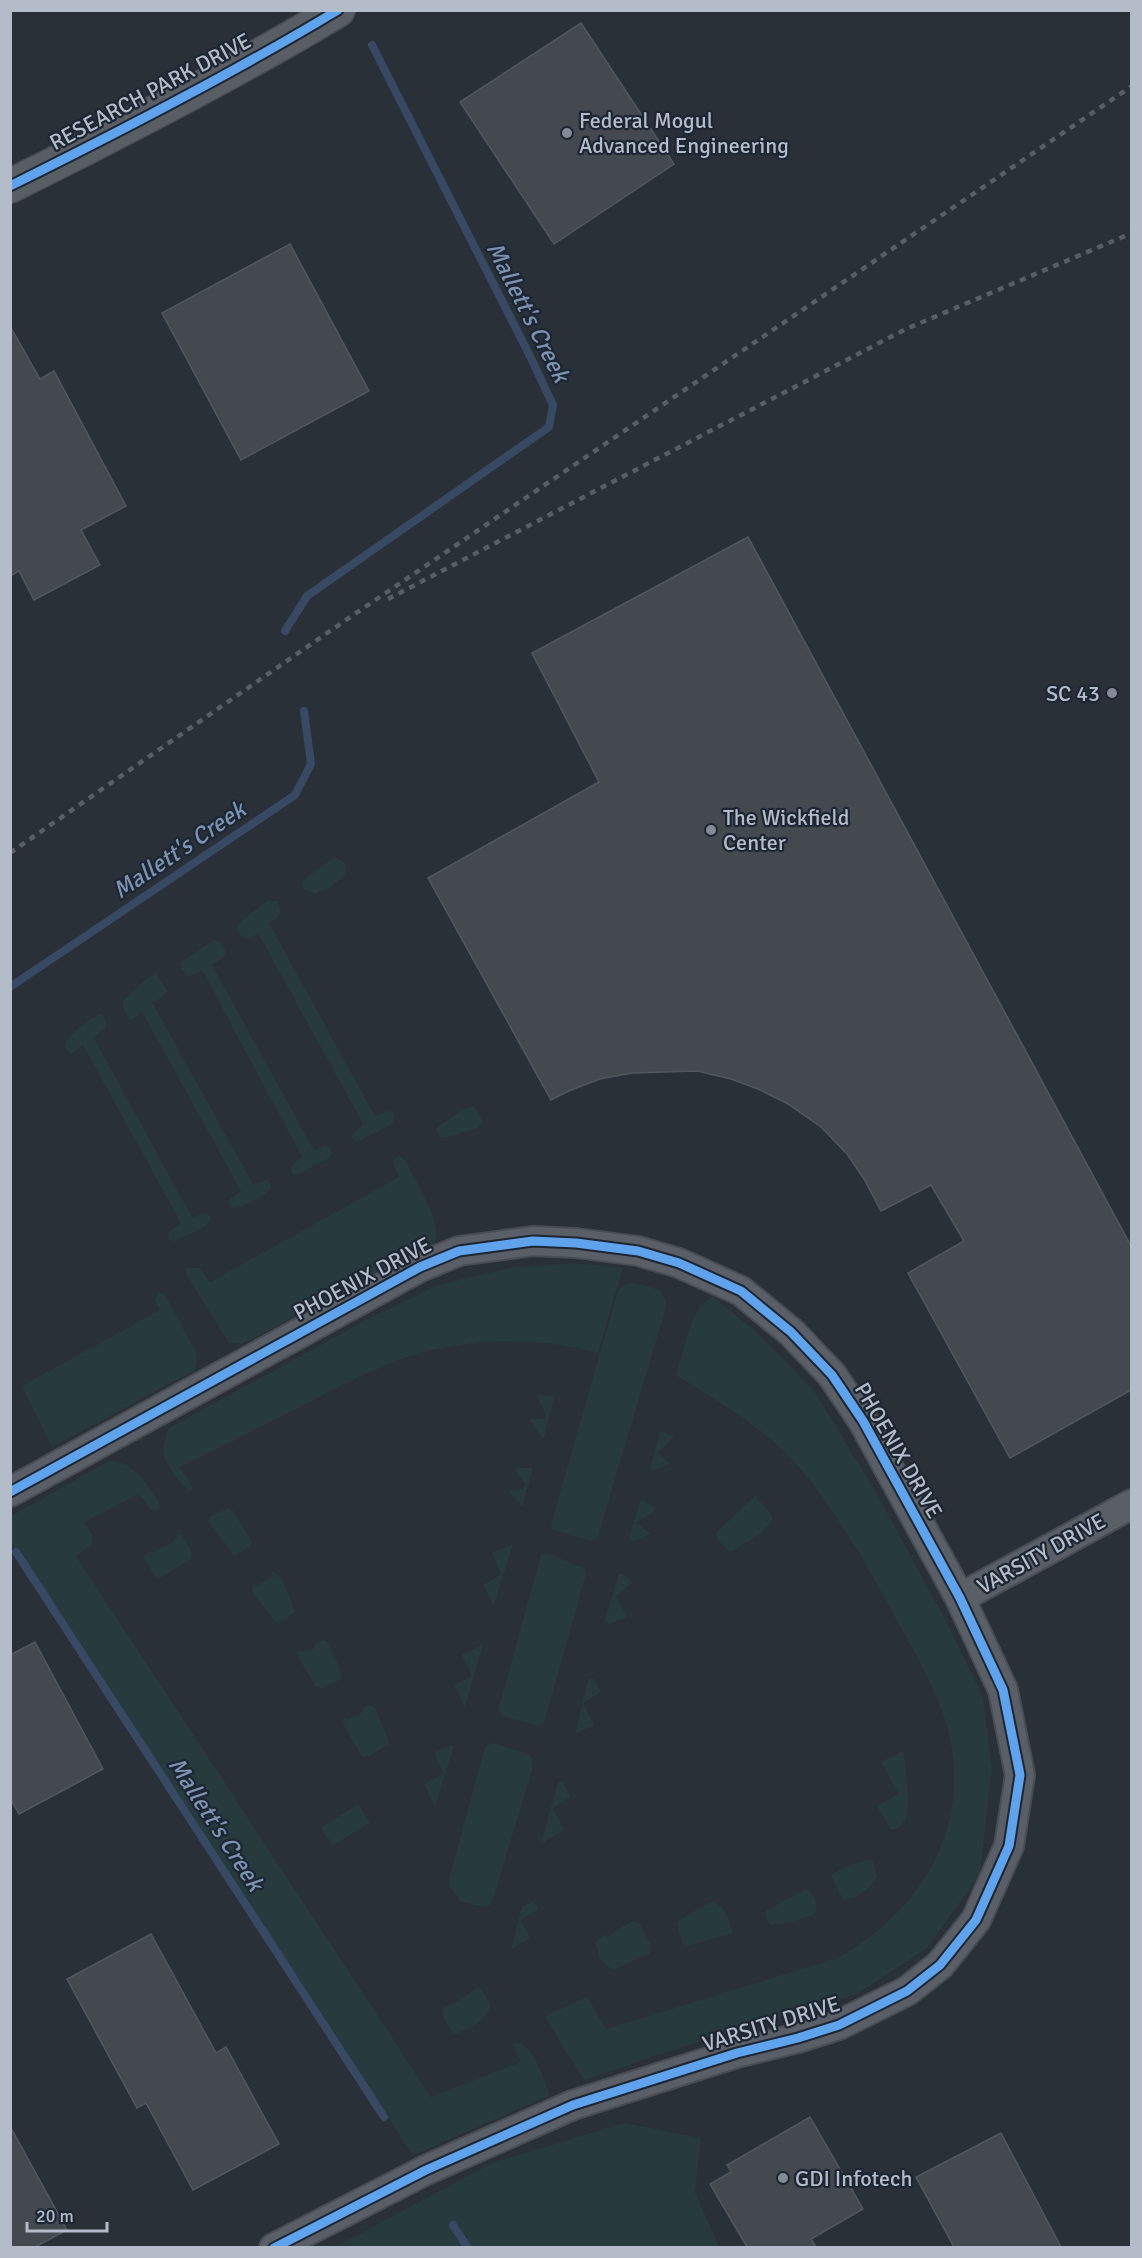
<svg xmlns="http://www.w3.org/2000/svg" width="1142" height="2258" viewBox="0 0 1142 2258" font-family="Signika,sans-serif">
	<rect width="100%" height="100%" fill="#2a3038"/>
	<!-- green -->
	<g fill="#273a3e">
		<path d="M 335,857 L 345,863 L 346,872 L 343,877 L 330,887 L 315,894 L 304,889 L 302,884 L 303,880 Z"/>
		<path d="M 267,901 L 277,901 L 281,912 L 277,919 L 269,923 L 375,1116 L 387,1111 L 392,1112 L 395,1117 L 392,1124 L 356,1142 L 351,1136 L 363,1124 L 258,933 L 251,938 L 241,936 L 236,927 L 241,921 Z"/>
		<path d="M 214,940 L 221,942 L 226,952 L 224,957 L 212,965 L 314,1150 L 324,1146 L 330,1147 L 332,1153 L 329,1158 L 294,1176 L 291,1170 L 292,1165 L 302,1157 L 202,970 L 191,976 L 186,975 L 180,968 L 181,962 Z"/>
		<path d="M 156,974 L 168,992 L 160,999 L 152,1002 L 253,1184 L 267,1180 L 271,1184 L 271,1188 C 263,1197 242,1209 230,1207 L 229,1200 L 241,1191 L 142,1012 L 130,1021 L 123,1009 L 123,1001 L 147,978 Z"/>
		<path d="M 101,1014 L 106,1020 L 106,1027 L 94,1038 L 192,1217 L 206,1213 L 210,1217 L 210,1221 L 206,1226 L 175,1241 L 169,1240 L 168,1233 L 181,1223 L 83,1045 L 71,1054 L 64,1046 C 71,1032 87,1020 101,1014 Z"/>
		<path d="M 474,1106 L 483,1122 L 478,1128 L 444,1138 L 440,1137 L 435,1129 L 460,1111 Z"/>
		<path d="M 399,1156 L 406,1161 C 413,1177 448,1231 433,1245 C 430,1248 423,1249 419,1251 L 242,1344 L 229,1343 L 186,1274 L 186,1268 L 200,1268 L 210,1282 L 399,1177 L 392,1161 Z"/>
		<path d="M 572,1263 L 623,1268 L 598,1353 C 549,1339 486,1338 436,1349 C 391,1359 350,1381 310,1402 C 266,1424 223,1446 179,1468 L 188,1478 L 193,1489 L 190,1491 C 182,1488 164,1461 163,1452 C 163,1444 167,1435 169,1428 L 366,1320 L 438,1285 L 509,1268 Z"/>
		<path d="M 635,1283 L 660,1290 L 666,1300 L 664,1314 L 598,1536 L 591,1541 L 587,1540 L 555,1530 L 552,1528 L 551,1524 L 618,1290 L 626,1284 Z"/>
		<path d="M 158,1292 L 165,1295 L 197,1354 L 196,1366 L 193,1371 L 52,1447 L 22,1386 L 160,1310 L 155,1300 Z"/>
		<path d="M 713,1296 L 749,1326 L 813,1389 L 877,1494 L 945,1619 L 983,1697 L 992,1767 L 980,1874 L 927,1948 L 857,1994 L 663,2053 L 585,2080 L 564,2049 L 545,2016 L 587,1997 L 606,2029 L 838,1958 C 915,1913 965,1842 952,1749 C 944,1699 914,1652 890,1608 C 863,1559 835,1509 799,1467 C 765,1428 719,1402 676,1375 L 692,1321 L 701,1305 Z"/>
		<path d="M 537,1395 L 554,1397 L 544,1437 L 542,1438 L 529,1419 L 544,1419 L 546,1416 Z"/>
		<path d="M 663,1432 L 674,1436 L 658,1453 L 670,1464 L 649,1472 L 660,1433 Z"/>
		<path d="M 109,1461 C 131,1459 151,1487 160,1505 L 159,1510 L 150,1509 L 139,1494 L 84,1522 L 92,1534 L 93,1544 L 76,1556 L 431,2097 L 521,2062 L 512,2044 L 521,2043 C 537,2054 543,2078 550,2095 L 413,2155 L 11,1542 L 11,1516 Z"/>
		<path d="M 514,1468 L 533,1468 L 522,1507 L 508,1490 L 523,1489 L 525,1484 Z"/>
		<path d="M 755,1496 L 772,1515 L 772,1521 L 761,1533 L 733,1551 L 729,1551 L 717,1539 L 716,1533 Z"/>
		<path d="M 643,1500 L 657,1509 L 636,1523 L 651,1534 L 633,1542 L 629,1539 L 640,1502 Z"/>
		<path d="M 229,1508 L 233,1511 L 252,1542 L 250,1547 L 234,1556 L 209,1521 L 210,1517 Z"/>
		<path d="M 177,1534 L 182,1535 L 192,1552 L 191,1559 L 160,1578 L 155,1576 L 143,1557 L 150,1551 L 152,1553 L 174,1542 Z"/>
		<path d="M 513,1544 L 494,1605 L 483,1585 L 501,1574 L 492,1553 Z"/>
		<path d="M 548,1554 L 584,1568 L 586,1574 L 544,1723 L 538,1726 L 503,1716 L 498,1711 L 541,1555 Z"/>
		<path d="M 273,1572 C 284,1576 290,1599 295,1611 L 285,1620 L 276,1623 L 251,1591 L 254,1584 L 259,1585 L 273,1576 L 271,1574 Z"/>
		<path d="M 619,1574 L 622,1574 L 633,1582 L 616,1596 L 627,1617 L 609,1624 L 605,1620 Z"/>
		<path d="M 323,1640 L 327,1641 L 342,1673 L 339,1680 L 322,1688 L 316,1687 L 296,1653 L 299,1651 L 314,1649 L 315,1643 Z"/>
		<path d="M 483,1644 L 465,1707 L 454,1685 L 472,1676 L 462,1655 Z"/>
		<path d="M 590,1678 L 594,1679 L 601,1692 L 583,1703 L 594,1725 L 575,1734 L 588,1680 Z"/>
		<path d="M 369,1705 L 375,1708 L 389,1741 L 388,1744 L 369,1756 L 362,1757 L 343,1724 L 344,1717 L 349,1719 L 363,1712 L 364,1708 Z"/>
		<path d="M 493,1743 L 528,1754 L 532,1758 L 533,1767 L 493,1899 L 490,1905 L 483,1907 L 460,1901 L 448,1883 L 485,1747 Z"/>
		<path d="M 451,1745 L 454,1746 L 435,1807 L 424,1784 L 444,1774 L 434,1753 Z"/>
		<path d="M 903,1751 C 906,1760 909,1806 907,1814 C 905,1823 899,1830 890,1829 L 877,1806 L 899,1794 L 881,1762 Z"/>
		<path d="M 558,1782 L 563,1782 L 570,1797 L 553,1808 L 564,1830 L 544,1842 L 542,1840 Z"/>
		<path d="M 357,1805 L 359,1805 L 370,1823 L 333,1845 L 322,1830 L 323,1826 Z"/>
		<path d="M 868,1860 L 873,1861 L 877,1877 C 870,1887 858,1901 844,1899 L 841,1896 L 831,1875 L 844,1867 Z"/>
		<path d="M 806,1889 C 815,1895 819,1903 815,1914 L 793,1922 L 770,1925 L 765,1916 L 766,1911 Z"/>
		<path d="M 713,1901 C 726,1907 729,1921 733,1933 L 688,1946 L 683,1945 L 677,1924 L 679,1920 Z"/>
		<path d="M 532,1902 L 536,1904 L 538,1909 L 521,1920 L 530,1938 L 511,1949 L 522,1907 Z"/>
		<path d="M 632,1921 L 639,1923 L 651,1945 L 650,1953 L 613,1970 L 601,1961 L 595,1942 L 604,1935 L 608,1936 Z"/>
		<path d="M 478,1987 L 481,1989 L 491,2006 C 484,2021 470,2030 454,2034 L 444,2020 L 442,2009 L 463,1998 Z"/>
		<path d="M 624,2123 L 701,2138 L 695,2192 L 719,2247 L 335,2247 L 492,2163 Z"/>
	</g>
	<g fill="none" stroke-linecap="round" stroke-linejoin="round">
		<!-- stream -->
		<g stroke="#384963" stroke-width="8">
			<path d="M 285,631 L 307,596 L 549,427 L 553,405 L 530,356 L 372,45"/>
			<path d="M 10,987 L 295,795 L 311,764 L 304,711"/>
			<path d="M 16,1552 L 384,2117"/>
			<path d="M 453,2225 L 468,2248"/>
		</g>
	</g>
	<!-- building -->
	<g fill="#444950" stroke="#52575f" stroke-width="1.5">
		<path d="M 581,23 L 674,164 L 554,244 L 460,102 Z"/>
		<path d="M 290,244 L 369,391 L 241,460 L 162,313 Z"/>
		<path d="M 10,326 L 40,379 L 54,371 L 126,506 L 81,530 L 100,565 L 34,600 L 19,571 L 10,576 Z"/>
		<path d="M 748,537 L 1131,1246 L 1131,1390 L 1010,1458 L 908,1273 L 964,1241 L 931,1185 L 881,1211 L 864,1179 L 847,1154 L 821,1127 L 788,1104 L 758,1089 L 731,1079 L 697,1071 L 632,1073 L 600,1079 L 571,1090 L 551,1100 L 428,878 L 599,782 L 532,653 Z"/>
		<path d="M 35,1642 L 103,1769 L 19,1814 L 10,1798 L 10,1655 Z"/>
		<path d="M 151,1934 L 216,2053 L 226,2047 L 279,2144 L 193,2190 L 146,2103 L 137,2108 L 67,1979 Z"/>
		<path d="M 810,2117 L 863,2209 L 811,2239 L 816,2247 L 747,2247 L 710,2184 L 731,2172 L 727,2165 Z"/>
		<path d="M 10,2126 L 67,2230 L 35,2247 L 10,2247 Z"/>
		<path d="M 1001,2133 L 1061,2247 L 954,2247 L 916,2177 Z"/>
	</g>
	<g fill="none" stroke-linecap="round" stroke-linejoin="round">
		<!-- street casing -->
		<g stroke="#484c53" stroke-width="32">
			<g id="street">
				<path d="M 10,1492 L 420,1267 L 459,1251 L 533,1241 L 576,1243 L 638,1251 L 679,1263 L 741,1291 L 791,1332 L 832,1375 L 863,1421 L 960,1598 L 1003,1690 L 1020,1775 L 1009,1846 L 976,1920 L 940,1965 L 907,1991 L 839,2025 L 798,2038 L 737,2053 L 573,2105 L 426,2170 L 274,2248"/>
				<path d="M 960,1598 L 1132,1504"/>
			</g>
		</g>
		<!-- secondary casing -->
		<g stroke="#484c53" stroke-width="36">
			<path id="secondary" d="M 10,186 C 121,131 232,74 338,10"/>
		</g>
		<!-- street -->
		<use href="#street" stroke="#5a5e66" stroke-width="28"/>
		<!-- secondary -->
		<use href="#secondary" stroke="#595d64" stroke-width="33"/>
		<!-- rail -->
		<g stroke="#595d64" stroke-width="4.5" stroke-dasharray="6 6" stroke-linecap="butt">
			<path d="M 388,599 L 906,329 L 1132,233"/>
			<path d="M 10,853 L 343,622 L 1132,86"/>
		</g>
		<!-- cycleway casing -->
		<g stroke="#1d2633" stroke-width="13">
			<g id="cycleway">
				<path d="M 10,186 C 121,131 232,74 338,10"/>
				<path d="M 10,1492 L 420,1267 L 459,1251 L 533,1241 L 576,1243 L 638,1251 L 679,1263 L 741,1291 L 791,1332 L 832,1375 L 863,1421 L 960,1598 L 1003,1690 L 1020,1775 L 1009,1846 L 976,1920 L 940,1965 L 907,1991 L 839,2025 L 798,2038 L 737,2053 L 573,2105 L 426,2170 L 274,2248"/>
			</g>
		</g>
		<!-- cycleway -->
		<use href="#cycleway" stroke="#60a3ed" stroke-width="9"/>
	</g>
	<!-- markers -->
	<g fill="#848b96" stroke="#1d2633" stroke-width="2">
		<circle cx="567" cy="133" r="6"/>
		<circle cx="1112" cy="693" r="6"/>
		<circle cx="711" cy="830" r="6"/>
		<circle cx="783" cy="2178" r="6"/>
	</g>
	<g text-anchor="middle" stroke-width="4.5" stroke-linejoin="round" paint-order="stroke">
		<!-- street labels -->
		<g font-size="22" fill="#b4bcc9" stroke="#1d2633">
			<text transform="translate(150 91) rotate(-28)" y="8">RESEARCH PARK DRIVE</text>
			<text transform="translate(362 1278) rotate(-28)" y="8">PHOENIX DRIVE</text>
			<text transform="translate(899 1450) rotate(60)" y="8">PHOENIX DRIVE</text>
			<text transform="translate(1041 1553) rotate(-29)" y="8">VARSITY DRIVE</text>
			<text transform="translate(771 2023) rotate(-17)" y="8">VARSITY DRIVE</text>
		</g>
		<!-- poi labels -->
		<g font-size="22" fill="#b4bcc9" stroke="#1d2633" text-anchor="start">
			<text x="579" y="128">Federal Mogul<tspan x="579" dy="25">Advanced Engineering</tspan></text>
			<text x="1100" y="701" text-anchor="end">SC 43</text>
			<text x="723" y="825">The Wickfield<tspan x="723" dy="25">Center</tspan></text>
			<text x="795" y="2186">GDI Infotech</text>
		</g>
		<!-- water labels -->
		<g font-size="24" font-style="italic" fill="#7c92b1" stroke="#1d2633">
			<text transform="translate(528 312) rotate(63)" y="8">Mallett's Creek</text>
			<text transform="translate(179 850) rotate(-34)" y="8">Mallett's Creek</text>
			<text transform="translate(216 1824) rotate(57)" y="8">Mallett's Creek</text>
		</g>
	</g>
	<!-- border -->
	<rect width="1142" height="2258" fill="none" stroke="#b4bcc9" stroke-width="24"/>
	<!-- scale -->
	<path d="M27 2222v9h80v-9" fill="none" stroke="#b4bcc9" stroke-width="3"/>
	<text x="36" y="2222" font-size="18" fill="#b4bcc9" stroke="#1d2633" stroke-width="4.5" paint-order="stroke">20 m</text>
</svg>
